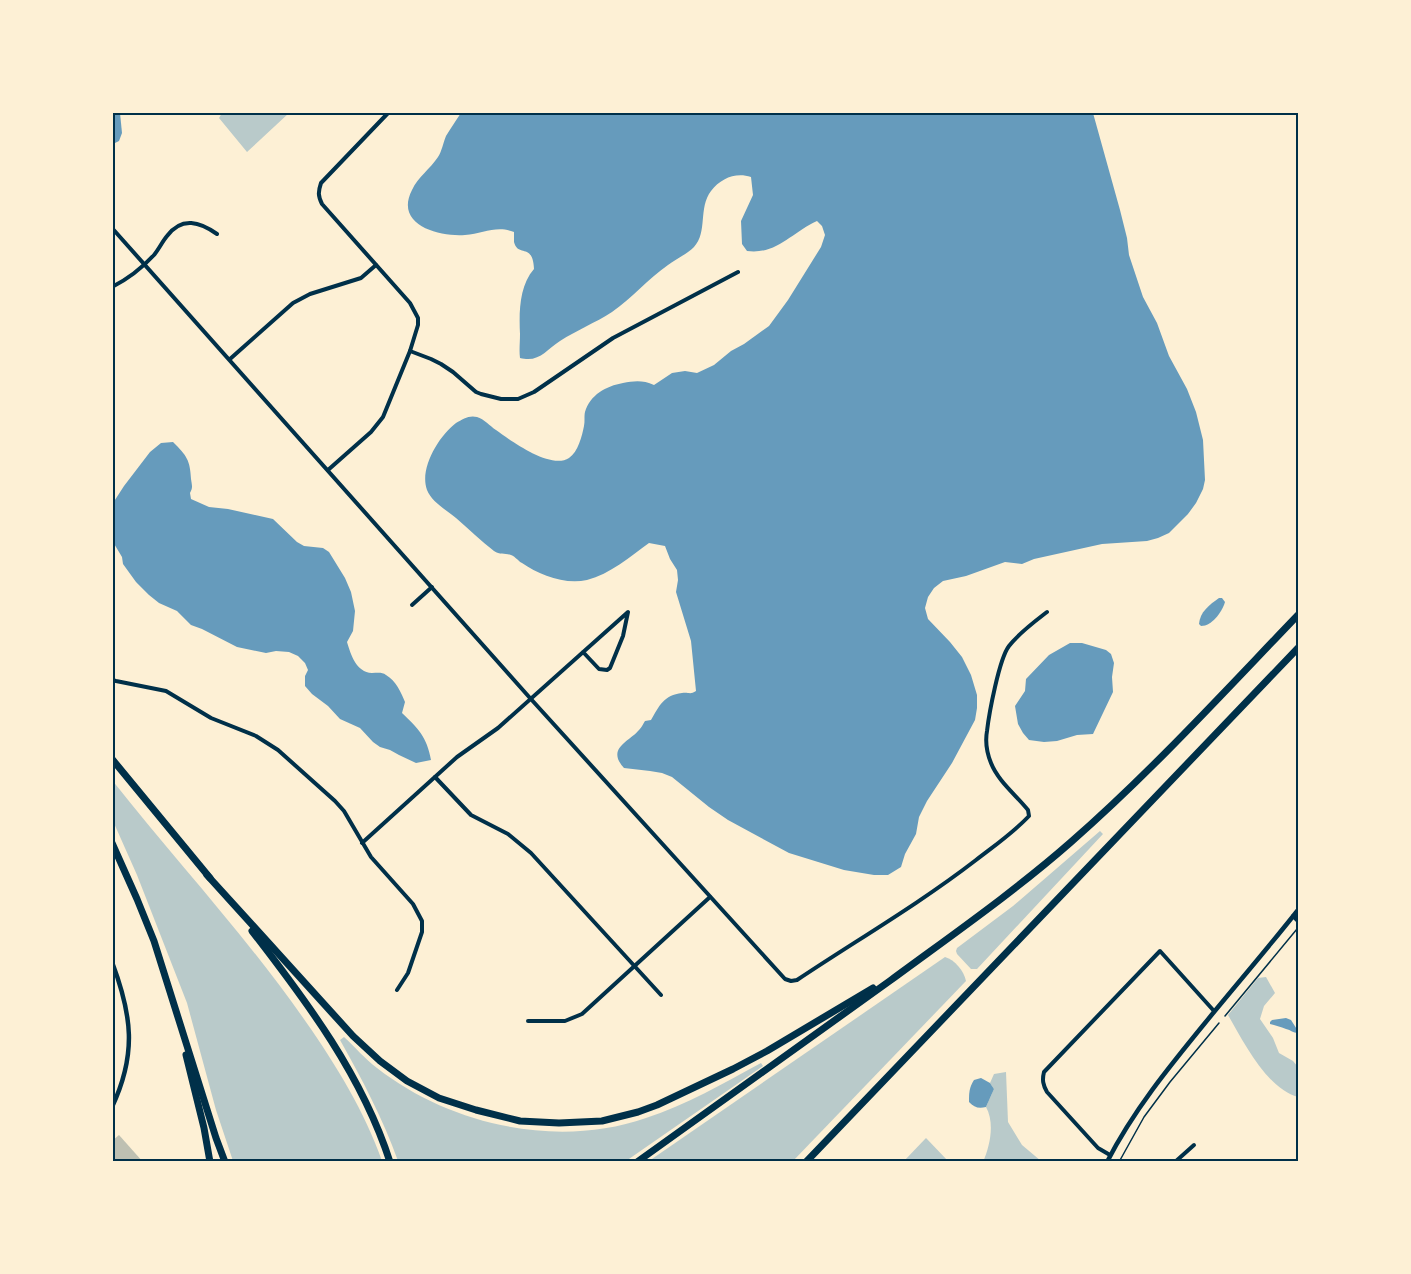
<svg xmlns="http://www.w3.org/2000/svg" width="1411" height="1274" viewBox="0 0 1411 1274" font-family="Helvetica,sans-serif">
	<rect width="100%" height="100%" fill="#fdf0d5"/>
	<!-- green -->
	<g fill="#b9caca">
		<path d="M 222,113 L 222,112 L 289,113 L 247,152 L 219,118 Z"/>
		<path d="M 112,780 C 176,861 247,937 306,1022 C 336,1065 365,1112 382,1161 L 233,1161 L 216,1110 L 187,1003 L 137,875 L 113,821 Z"/>
		<path d="M 1100,831 L 1103,834 L 977,969 L 971,969 L 957,954 L 956,951 L 957,948 L 1013,906 Z"/>
		<path d="M 945,957 C 955,960 964,971 966,981 L 793,1161 L 649,1161 Z"/>
		<path d="M 1266,977 L 1275,993 L 1264,1006 L 1260,1019 L 1273,1038 L 1279,1053 L 1293,1061 L 1298,1067 L 1298,1097 C 1267,1089 1243,1041 1228,1015 L 1258,978 Z"/>
		<path d="M 344,1037 C 355,1047 365,1059 377,1068 C 450,1125 557,1149 646,1118 C 686,1105 724,1083 761,1063 L 763,1066 L 626,1161 L 398,1161 C 383,1119 362,1079 340,1040 Z"/>
		<path d="M 1006,1072 L 1008,1122 L 1022,1145 L 1041,1161 L 983,1162 C 990,1146 995,1123 986,1107 L 994,1089 L 990,1083 L 994,1074 Z"/>
		<path d="M 926,1138 L 948,1161 L 904,1161 Z"/>
	</g>
	<!-- water -->
	<g fill="#669bbc">
		<path d="M 113,112 L 120,113 L 122,133 L 119,141 L 113,144 Z"/>
		<path d="M 461,113 L 1093,113 L 1120,210 L 1127,238 L 1129,255 L 1143,297 L 1157,323 L 1169,356 L 1187,389 L 1196,412 L 1203,440 L 1205,480 L 1203,489 L 1196,503 L 1188,514 L 1169,533 L 1158,538 L 1147,541 L 1102,544 L 1034,559 L 1022,564 L 1005,562 L 966,576 L 943,581 L 934,588 L 928,597 L 925,608 L 928,619 L 950,642 L 962,657 L 971,675 L 977,695 L 977,708 L 975,720 L 952,763 L 927,801 L 919,817 L 916,834 L 905,854 L 901,867 L 888,875 L 874,875 L 844,870 L 789,853 L 728,820 L 709,807 L 672,777 L 662,773 L 650,771 L 624,768 C 606,748 629,742 639,730 C 642,727 643,724 645,721 L 651,720 C 659,706 664,695 682,693 C 689,692 690,695 696,691 L 691,641 L 676,592 L 678,580 L 677,570 L 670,559 L 665,546 L 649,543 C 630,557 610,574 587,580 C 565,585 539,575 522,563 C 518,561 516,557 511,555 C 505,553 500,555 494,551 C 481,541 469,529 456,518 C 446,510 432,502 427,490 C 419,468 439,436 456,423 C 463,419 469,415 477,417 C 484,419 490,426 496,430 C 511,441 551,470 569,458 C 578,452 582,436 584,426 C 585,421 584,416 585,412 C 590,395 606,386 623,383 C 634,381 643,380 654,385 L 672,373 L 685,371 L 697,373 L 714,365 L 731,351 L 744,344 L 769,326 L 788,300 L 821,247 L 825,235 L 822,226 L 817,221 C 792,232 777,255 747,251 L 742,244 L 741,221 L 753,195 L 751,177 C 736,172 721,178 711,191 C 698,208 708,232 694,247 C 687,254 676,259 668,265 C 648,279 632,298 612,312 C 595,323 577,330 560,341 C 546,350 539,363 520,358 C 519,350 520,343 520,334 C 519,313 519,286 534,269 C 533,242 518,258 514,242 C 514,239 514,235 514,232 C 496,225 483,234 465,235 C 439,237 394,225 412,190 C 418,177 430,169 438,157 C 442,151 443,143 446,136 C 451,128 456,120 461,113 Z"/>
		<path d="M 173,442 C 187,456 190,460 191,479 C 192,486 193,487 190,493 L 191,499 L 209,507 L 228,509 L 273,519 L 297,542 L 304,546 L 323,548 L 329,552 L 345,578 L 351,592 L 355,611 L 353,631 L 347,642 C 351,655 356,672 372,673 C 378,673 382,672 386,675 C 396,681 401,692 405,702 L 402,713 C 418,728 427,737 431,760 L 416,763 L 399,755 L 390,750 L 380,747 L 373,742 L 360,728 L 340,719 L 328,706 L 312,694 L 305,686 L 305,676 L 308,670 L 305,663 L 298,656 L 289,652 L 276,651 L 266,653 L 237,647 L 202,629 L 191,625 L 177,611 L 159,603 L 149,595 L 136,582 L 123,564 L 122,557 L 113,542 L 113,503 L 124,486 L 150,452 L 161,443 Z"/>
		<path d="M 1219,598 L 1222,598 L 1225,602 C 1222,612 1212,626 1201,626 L 1199,624 C 1200,612 1209,605 1219,598 Z"/>
		<path d="M 1070,643 L 1082,643 L 1106,650 L 1111,654 L 1114,663 L 1112,677 L 1113,692 L 1093,734 L 1077,735 L 1057,741 L 1044,742 L 1029,740 L 1023,733 L 1018,724 L 1015,706 L 1025,691 L 1026,679 L 1049,655 Z"/>
		<path d="M 1286,1018 L 1291,1020 L 1298,1031 L 1298,1033 C 1293,1033 1291,1030 1286,1029 C 1281,1027 1275,1025 1270,1024 L 1270,1022 L 1272,1020 Z"/>
		<path d="M 981,1078 L 990,1083 L 994,1089 L 986,1107 C 978,1109 974,1107 969,1102 C 969,1093 969,1088 974,1080 Z"/>
	</g>
	<!-- building -->
	<path fill="#bec0b2" d="M 119,1135 L 143,1162 L 112,1162 L 112,1141 Z"/>
	<g fill="none" stroke-linecap="round" stroke-linejoin="round">
		<!-- path -->
		<g stroke="#003049" stroke-width="1.5">
			<path d="M 1225,1016 L 1297,929"/>
			<path d="M 1119,1162 L 1144,1117 L 1170,1082 L 1219,1023"/>
		</g>
		<!-- minor -->
		<g stroke="#003049" stroke-width="4">
			<path d="M 112,228 L 530,698 L 785,979 L 791,981 L 797,980 C 857,940 919,904 976,860 C 994,846 1013,833 1029,816 L 1028,810 C 1016,795 998,781 991,763 C 987,753 985,742 987,731 C 989,714 999,659 1009,646 C 1019,633 1034,622 1047,612"/>
			<path d="M 112,287 C 128,279 142,268 154,255 C 159,249 162,242 167,236 C 182,216 200,222 217,234"/>
			<path d="M 410,351 L 431,359 L 441,364 L 453,372 L 476,392 L 481,394 L 501,399 L 518,399 L 534,392 L 613,338 L 738,272"/>
			<path d="M 230,359 L 293,303 L 310,294 L 361,278 L 376,265"/>
			<path d="M 328,470 L 371,432 L 383,417 L 410,351 L 418,325 L 418,318 L 410,303 L 322,204 C 318,196 318,192 321,183 L 389,112"/>
			<path d="M 412,605 L 432,587"/>
			<path d="M 112,680 L 116,681 L 166,691 L 211,718 L 256,736 L 278,750 L 335,801 L 344,811 L 371,857 L 413,904 L 422,921 L 422,932 L 408,973 L 397,990"/>
			<path d="M 435,777 L 471,815 L 508,834 L 531,853 L 661,995"/>
			<path d="M 362,843 L 457,757 L 498,728 L 628,612 L 623,636 L 610,668 L 607,670 L 599,669 L 583,652"/>
			<path d="M 1293,916 L 1298,921"/>
			<path d="M 528,1021 L 565,1021 L 582,1014 L 710,897"/>
			<path d="M 1110,1155 L 1098,1148 L 1047,1092 C 1043,1085 1042,1080 1044,1072 L 1160,951 L 1214,1011"/>
			<path d="M 1175,1162 L 1194,1145"/>
		</g>
		<!-- tertiary -->
		<g stroke="#003049" stroke-width="4.5">
			<path d="M 112,962 C 132,1015 137,1054 112,1107"/>
			<path d="M 112,1022 L 112,1047"/>
			<path d="M 1107,1162 C 1133,1111 1169,1067 1205,1023 C 1236,985 1268,948 1298,910"/>
		</g>
		<!-- motorway -->
		<g stroke="#003049" stroke-width="7">
			<path d="M 112,759 L 210,878"/>
			<path d="M 112,843 L 137,899 L 154,941 L 216,1138 L 225,1162"/>
			<path d="M 207,875 L 353,1036 L 380,1061 L 407,1081 L 439,1098 L 476,1110 L 520,1121 L 559,1123 L 602,1121 L 638,1112 L 657,1105 L 733,1069 L 767,1051 L 873,988"/>
			<path d="M 252,931 C 307,1002 362,1075 390,1162"/>
			<path d="M 186,1055 L 204,1128 L 210,1162"/>
			<path d="M 637,1162 C 722,1101 807,1041 891,980 C 952,935 1014,892 1071,842 C 1152,771 1224,692 1298,615"/>
			<path d="M 806,1162 L 1298,648"/>
		</g>
	</g>
	<!-- border -->
	<rect width="1411" height="1274" fill="none" stroke="#fdf0d5" stroke-width="228"/>
	<rect x="114" y="114" width="1183" height="1046" fill="none" stroke="#003049" stroke-width="2"/>
</svg>
